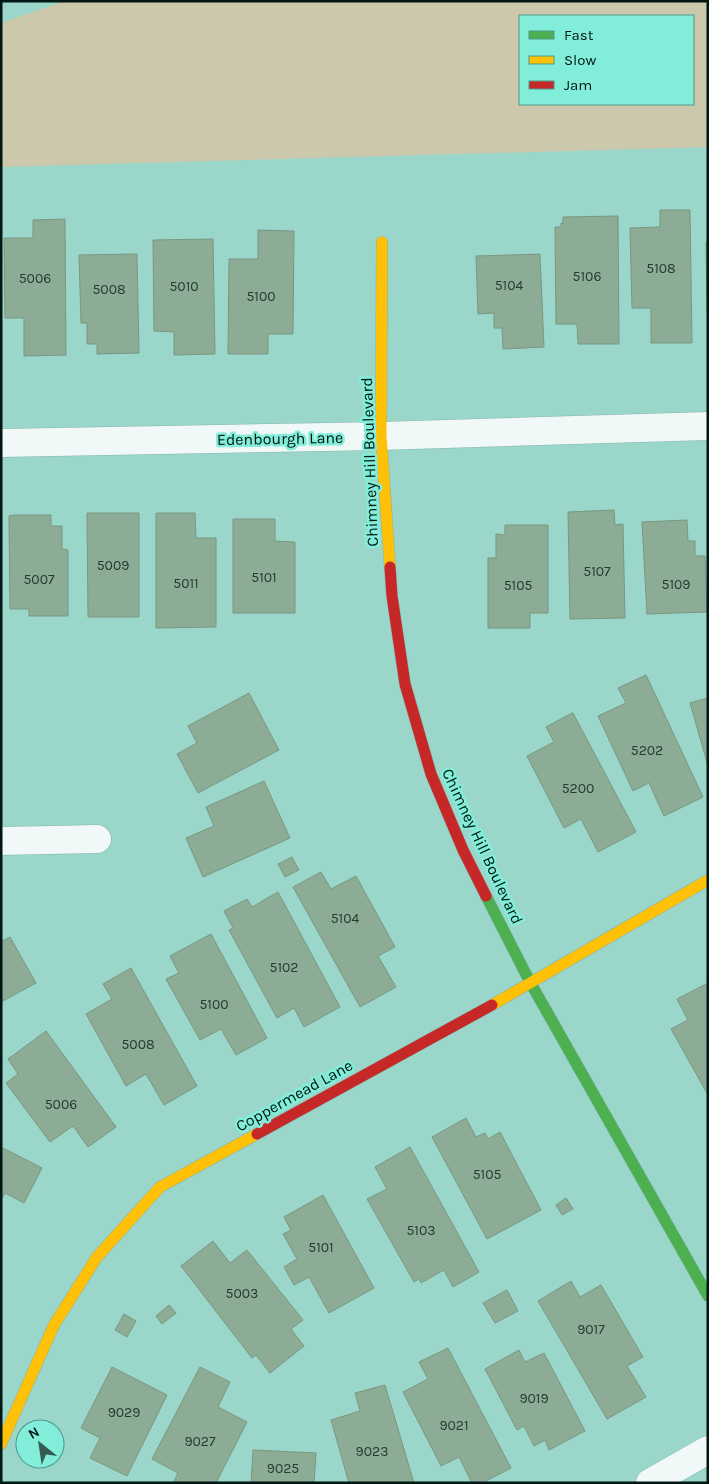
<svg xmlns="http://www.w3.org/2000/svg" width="709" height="1484" viewBox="0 0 709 1484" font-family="Karla,sans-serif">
	<rect width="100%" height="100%" fill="#9ad6ca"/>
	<!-- green -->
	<path fill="#cbc8ab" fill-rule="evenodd" d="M 65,1 L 708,1 L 708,147 L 1,167 L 1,23 ZM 520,16 L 693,16 L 693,104 L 520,104 Z"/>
	<!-- building -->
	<g fill="#8dac96" stroke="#799782">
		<path d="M 660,210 L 690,210 L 692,343 L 651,343 L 651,308 L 632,308 L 630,228 L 660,227 Z"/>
		<path d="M 618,216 L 619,344 L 578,344 L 577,324 L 556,324 L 555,227 L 561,227 L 561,223 L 563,224 L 563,217 Z"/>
		<path d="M 65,219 L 66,355 L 24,356 L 24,318 L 5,318 L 4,238 L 33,238 L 33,220 Z"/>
		<path d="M 258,230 L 294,231 L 293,334 L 268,334 L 268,354 L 228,354 L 229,259 L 258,259 Z"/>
		<path d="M 213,239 L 215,354 L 174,355 L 174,332 L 154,331 L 153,240 Z"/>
		<path d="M 706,242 L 708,242 L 708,311 L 707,311 Z"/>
		<path d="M 137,254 L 139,353 L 97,354 L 97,344 L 87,344 L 87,323 L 81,323 L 79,255 Z"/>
		<path d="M 540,254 L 544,347 L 503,349 L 502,328 L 494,328 L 494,313 L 478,314 L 476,256 Z"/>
		<path d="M 614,510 L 615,525 L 623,524 L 625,618 L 570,619 L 568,512 Z"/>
		<path d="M 87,513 L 139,513 L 139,617 L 88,617 Z"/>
		<path d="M 156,513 L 195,513 L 196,538 L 216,538 L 216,627 L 156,628 Z"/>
		<path d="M 14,515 L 51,515 L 51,526 L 62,526 L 62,549 L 68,550 L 68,616 L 29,616 L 29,609 L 10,609 L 9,516 Z"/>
		<path d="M 233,519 L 275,519 L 275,541 L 295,542 L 295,613 L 233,613 Z"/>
		<path d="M 687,520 L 688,541 L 695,541 L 695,556 L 705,556 L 707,612 L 647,614 L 642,522 Z"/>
		<path d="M 505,525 L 548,525 L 548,613 L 530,613 L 530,628 L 488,628 L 488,558 L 496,558 L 496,534 L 505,535 Z"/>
		<path d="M 646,675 L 703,797 L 664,816 L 649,783 L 633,791 L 598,716 L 626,703 L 618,688 Z"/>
		<path d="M 249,693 L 279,750 L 198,793 L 177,754 L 197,743 L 188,726 Z"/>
		<path d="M 708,698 L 708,766 L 690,703 Z"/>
		<path d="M 572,713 L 573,713 L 636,832 L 598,852 L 581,819 L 564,828 L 527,756 L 554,742 L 546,727 Z"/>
		<path d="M 264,781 L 290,838 L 203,877 L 186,838 L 214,826 L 206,807 Z"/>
		<path d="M 292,857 L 299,870 L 285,877 L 278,864 Z"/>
		<path d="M 321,872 L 331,889 L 356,876 L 395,947 L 378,956 L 396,987 L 360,1007 L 293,887 Z"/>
		<path d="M 278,892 L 340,1007 L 304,1027 L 294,1008 L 277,1018 L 229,930 L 233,928 L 224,911 L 247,899 L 252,907 Z"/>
		<path d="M 211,934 L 267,1038 L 236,1055 L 221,1029 L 200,1040 L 166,979 L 179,973 L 170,956 Z"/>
		<path d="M 10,937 L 36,983 L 1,1002 L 1,942 Z"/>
		<path d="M 131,968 L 197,1086 L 164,1105 L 146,1074 L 126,1086 L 86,1014 L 112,999 L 103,984 Z"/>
		<path d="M 708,983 L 708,1095 L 671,1029 L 688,1020 L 677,999 Z"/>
		<path d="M 46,1031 L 116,1127 L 88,1147 L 73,1126 L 50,1142 L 6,1083 L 18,1074 L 8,1059 Z"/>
		<path d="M 466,1118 L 476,1137 L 485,1133 L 488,1139 L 500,1132 L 541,1210 L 487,1239 L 432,1137 Z"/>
		<path d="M 1,1147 L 42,1168 L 24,1203 L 5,1193 L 1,1200 Z"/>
		<path d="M 410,1147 L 479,1272 L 453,1287 L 444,1270 L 421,1283 L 419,1279 L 414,1282 L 367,1199 L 387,1189 L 375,1167 Z"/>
		<path d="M 323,1195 L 374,1288 L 329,1313 L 309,1277 L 294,1285 L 284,1267 L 297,1259 L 283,1234 L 291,1230 L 284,1217 Z"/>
		<path d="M 566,1198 L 573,1209 L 562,1215 L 556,1205 Z"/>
		<path d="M 213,1241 L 230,1263 L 247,1250 L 303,1320 L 291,1329 L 304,1346 L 270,1373 L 256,1355 L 252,1358 L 181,1266 Z"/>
		<path d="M 571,1281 L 580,1297 L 601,1285 L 643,1357 L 627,1366 L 646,1397 L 607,1419 L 538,1301 Z"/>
		<path d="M 507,1290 L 518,1311 L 495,1323 L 483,1303 Z"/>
		<path d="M 169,1305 L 176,1313 L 162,1324 L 156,1316 Z"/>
		<path d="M 124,1314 L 136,1321 L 127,1337 L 115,1330 Z"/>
		<path d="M 448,1348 L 511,1468 L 482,1483 L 472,1483 L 459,1457 L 441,1466 L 403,1392 L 428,1379 L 419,1362 Z"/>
		<path d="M 519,1350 L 525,1362 L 544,1353 L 585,1431 L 549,1450 L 545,1440 L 534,1446 L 524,1426 L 517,1430 L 485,1369 Z"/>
		<path d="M 112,1367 L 167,1395 L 127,1476 L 90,1458 L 100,1438 L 81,1428 Z"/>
		<path d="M 200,1367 L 230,1382 L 218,1407 L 247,1422 L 216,1483 L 173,1483 L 178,1473 L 152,1459 Z"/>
		<path d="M 385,1385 L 414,1483 L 349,1483 L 331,1420 L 360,1411 L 355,1393 Z"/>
		<path d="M 253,1450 L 316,1453 L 314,1483 L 251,1483 Z"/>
	</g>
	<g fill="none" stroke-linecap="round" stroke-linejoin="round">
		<!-- street casing -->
		<g stroke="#84b4ab" stroke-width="29">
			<g id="street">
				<path d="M 1,443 L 381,436 L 708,426"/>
				<path d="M 1,841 L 97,839"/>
				<path d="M 650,1483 L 708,1450"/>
			</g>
		</g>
		<!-- fast casing -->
		<g stroke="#84b4ab" stroke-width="12">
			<path id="fast" d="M 486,896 L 530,982 L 708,1296"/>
		</g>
		<!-- slow casing -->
		<g stroke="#84b4ab" stroke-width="12">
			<g id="slow">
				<path d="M 382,242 L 381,436 L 390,567"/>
				<path d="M 492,1005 L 708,880"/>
				<path d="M 1,1444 L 54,1325 L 97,1257 L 160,1187 L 257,1134"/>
			</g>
		</g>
		<!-- jam casing -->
		<g stroke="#84b4ab" stroke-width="12">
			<g id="jam">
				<path d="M 390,567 L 392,596 L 405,684 L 431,774 L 463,850 L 486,896"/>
				<path d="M 257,1134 L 492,1005"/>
			</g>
		</g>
		<!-- street -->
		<use href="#street" stroke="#f0f9f7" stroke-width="28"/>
		<!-- fast -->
		<use href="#fast" stroke="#4caf50" stroke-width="11"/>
		<!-- slow -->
		<use href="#slow" stroke="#ffc107" stroke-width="11"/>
		<!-- jam -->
		<use href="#jam" stroke="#c62828" stroke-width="11"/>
	</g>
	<g text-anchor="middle" stroke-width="5" stroke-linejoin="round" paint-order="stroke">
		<!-- number labels -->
		<g font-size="14" fill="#243c34">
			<text x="661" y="273">5108</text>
			<text x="587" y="281">5106</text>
			<text x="35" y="283">5006</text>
			<text x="509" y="290">5104</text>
			<text x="184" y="291">5010</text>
			<text x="109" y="294">5008</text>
			<text x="261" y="301">5100</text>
			<text x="113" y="570">5009</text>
			<text x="597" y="576">5107</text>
			<text x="264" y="582">5101</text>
			<text x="39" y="584">5007</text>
			<text x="186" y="588">5011</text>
			<text x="676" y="589">5109</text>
			<text x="518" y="590">5105</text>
			<text x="647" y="755">5202</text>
			<text x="578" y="793">5200</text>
			<text x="345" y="923">5104</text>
			<text x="284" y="972">5102</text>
			<text x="214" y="1009">5100</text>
			<text x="138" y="1049">5008</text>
			<text x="61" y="1109">5006</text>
			<text x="487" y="1179">5105</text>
			<text x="421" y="1235">5103</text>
			<text x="321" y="1252">5101</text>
			<text x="242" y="1298">5003</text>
			<text x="591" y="1334">9017</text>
			<text x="534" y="1403">9019</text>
			<text x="124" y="1417">9029</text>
			<text x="454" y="1430">9021</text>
			<text x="200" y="1446">9027</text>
			<text x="372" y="1456">9023</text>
			<text x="283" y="1473">9025</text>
		</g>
		<!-- street labels -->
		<g font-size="16" fill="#011713" stroke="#82eed9">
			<text transform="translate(280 438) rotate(-1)" y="6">Edenbourgh Lane</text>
			<text transform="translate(369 462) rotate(-92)" y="6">Chimney Hill Boulevard</text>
			<text transform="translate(483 846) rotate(65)" y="6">Chimney Hill Boulevard</text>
			<text transform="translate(294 1095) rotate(-29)" y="6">Coppermead Lane</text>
		</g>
	</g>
	<!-- border -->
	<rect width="709" height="1484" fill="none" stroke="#011713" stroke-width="5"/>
	<!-- legend -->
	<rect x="519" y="15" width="175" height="90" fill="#82eed9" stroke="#4e988a"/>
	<rect x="529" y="31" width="25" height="8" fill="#4caf50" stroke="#4e988a"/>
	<text x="564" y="40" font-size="15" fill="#011713">Fast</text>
	<rect x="529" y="56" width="25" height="8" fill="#ffc107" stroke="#4e988a"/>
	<text x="564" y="65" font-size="15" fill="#011713">Slow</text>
	<rect x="529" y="81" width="25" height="8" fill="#c62828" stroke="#4e988a"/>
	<text x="564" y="90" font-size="15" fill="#011713">Jam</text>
	<!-- north arrow -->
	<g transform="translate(40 1444) rotate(330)"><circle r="24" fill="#82eed9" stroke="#4e988a"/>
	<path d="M0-4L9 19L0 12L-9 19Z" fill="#375a53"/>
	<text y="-8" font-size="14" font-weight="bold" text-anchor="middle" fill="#011713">N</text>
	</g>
</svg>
